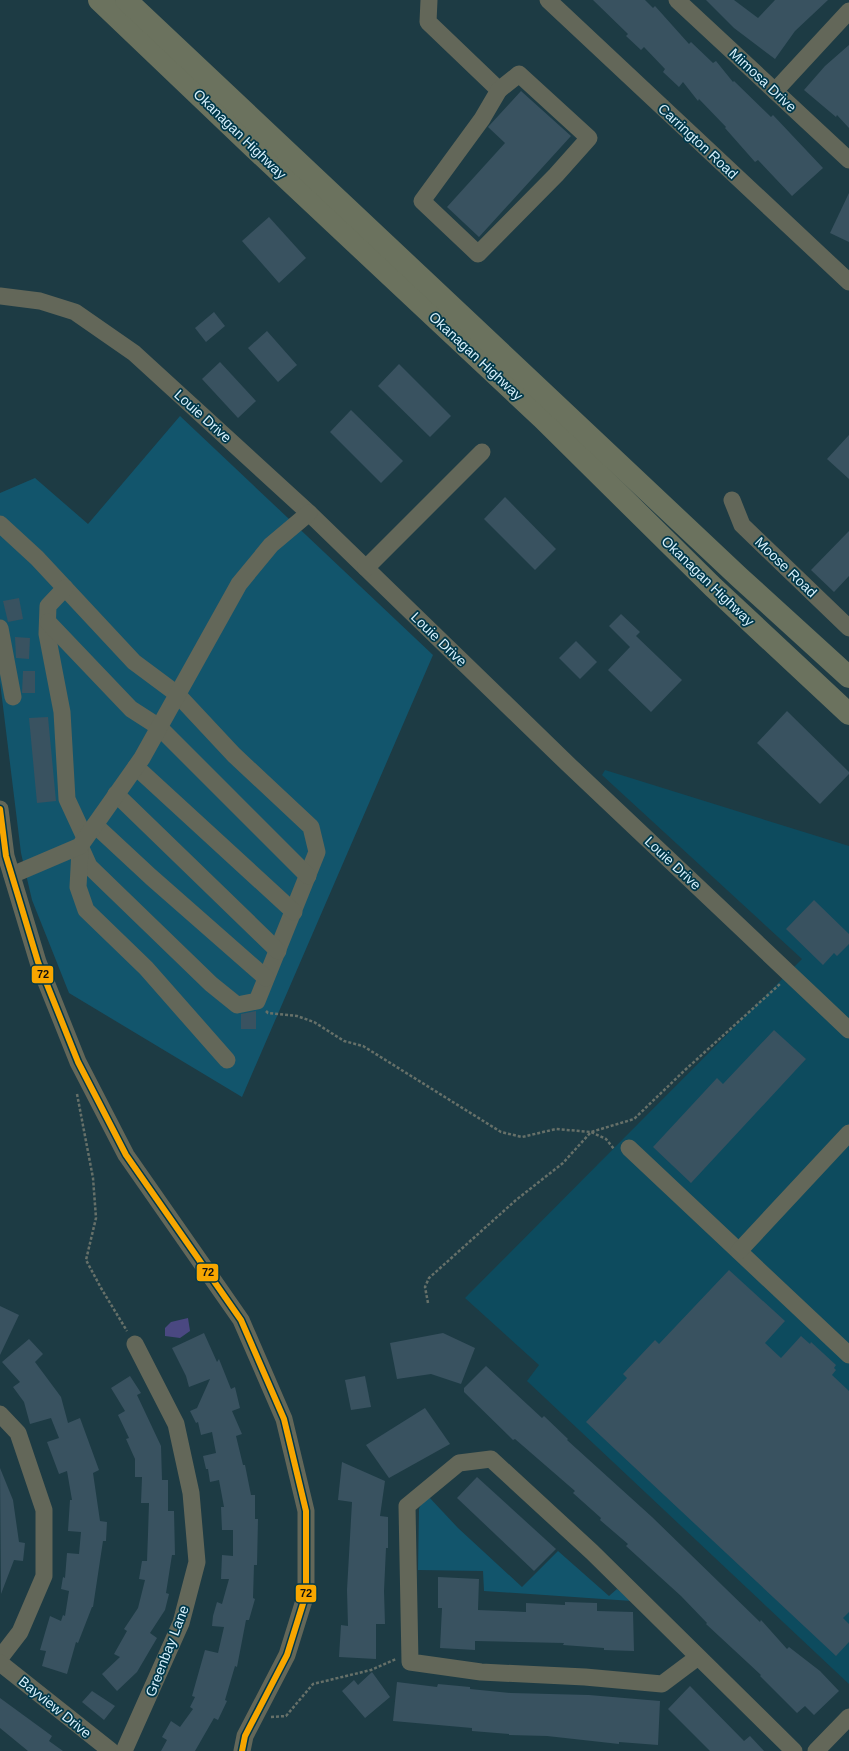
<svg xmlns="http://www.w3.org/2000/svg" width="849" height="1751" viewBox="0 0 849 1751" font-family="Arial,sans-serif">
	<rect width="100%" height="100%" fill="#1d3b44"/>
	<!-- built -->
	<path fill="#0d4b5e" d="M 605,770 L 849,846 L 849,1684 L 527,1381 L 539,1365 L 465,1298 L 802,959 L 602,775 Z"/>
	<!-- green -->
	<g fill="#12556c">
		<path d="M 180,416 L 433,655 L 242,1097 L 69,993 L 32,900 L 21,853 L 0,682 L 0,493 L 35,478 L 88,524 Z"/>
		<path d="M 428,1496 L 458,1528 L 522,1587 L 558,1551 L 609,1596 L 617,1589 L 632,1601 L 484,1591 L 483,1571 L 418,1570 L 419,1509 L 422,1502 Z"/>
	</g>
	<!-- water -->
	<path fill="#4a4881" d="M 188,1318 L 190,1331 L 180,1338 L 165,1336 L 165,1328 L 171,1322 Z"/>
	<!-- building -->
	<g fill="#395260">
		<path d="M 593,0 L 645,0 L 653,8 L 655,6 L 689,44 L 691,42 L 713,63 L 716,61 L 733,82 L 734,81 L 771,117 L 773,115 L 823,168 L 792,196 L 758,160 L 755,162 L 725,128 L 726,127 L 699,99 L 698,101 L 683,82 L 679,87 L 663,72 L 665,69 L 644,47 L 641,50 L 626,36 L 628,34 Z"/>
		<path d="M 706,0 L 734,0 L 758,18 L 775,0 L 828,0 L 795,31 L 775,59 L 734,28 Z"/>
		<path d="M 849,45 L 849,128 L 837,115 L 836,117 L 804,90 L 825,66 Z"/>
		<path d="M 521,91 L 571,136 L 479,237 L 447,207 L 505,143 L 488,127 Z"/>
		<path d="M 849,193 L 849,242 L 830,233 Z"/>
		<path d="M 269,217 L 306,258 L 279,283 L 242,241 Z"/>
		<path d="M 214,312 L 225,326 L 206,342 L 195,328 Z"/>
		<path d="M 267,331 L 297,365 L 278,382 L 248,348 Z"/>
		<path d="M 220,362 L 256,401 L 238,418 L 202,379 Z"/>
		<path d="M 399,364 L 451,416 L 430,437 L 378,386 Z"/>
		<path d="M 351,410 L 403,461 L 381,483 L 330,432 Z"/>
		<path d="M 849,435 L 849,479 L 827,459 Z"/>
		<path d="M 505,497 L 556,549 L 535,570 L 484,519 Z"/>
		<path d="M 849,531 L 849,576 L 834,592 L 811,570 Z"/>
		<path d="M 19,598 L 23,619 L 8,622 L 3,601 Z"/>
		<path d="M 621,614 L 640,632 L 636,636 L 682,680 L 651,712 L 608,670 L 630,647 L 609,626 Z"/>
		<path d="M 15,637 L 30,638 L 29,659 L 16,658 Z"/>
		<path d="M 576,641 L 597,662 L 580,679 L 559,658 Z"/>
		<path d="M 23,671 L 35,671 L 35,693 L 22,693 Z"/>
		<path d="M 787,711 L 849,772 L 849,774 L 820,804 L 757,743 Z"/>
		<path d="M 48,717 L 56,801 L 37,803 L 29,718 Z"/>
		<path d="M 814,900 L 849,934 L 849,944 L 837,956 L 834,953 L 823,965 L 786,929 Z"/>
		<path d="M 256,1011 L 256,1029 L 241,1029 L 241,1014 Z"/>
		<path d="M 774,1030 L 806,1059 L 691,1183 L 653,1147 L 717,1078 L 723,1084 Z"/>
		<path d="M 729,1270 L 785,1321 L 765,1343 L 781,1358 L 801,1336 L 810,1344 L 811,1342 L 836,1365 L 834,1368 L 836,1370 L 832,1375 L 849,1391 L 849,1612 L 843,1618 L 849,1624 L 849,1642 L 836,1656 L 586,1422 L 627,1378 L 623,1374 L 655,1340 L 659,1344 Z"/>
		<path d="M 0,1306 L 19,1315 L 0,1355 Z"/>
		<path d="M 204,1333 L 217,1362 L 219,1359 L 231,1389 L 235,1387 L 240,1408 L 232,1411 L 242,1434 L 236,1436 L 243,1465 L 245,1465 L 251,1495 L 255,1495 L 255,1519 L 258,1519 L 257,1565 L 254,1565 L 253,1598 L 255,1599 L 249,1620 L 246,1620 L 237,1667 L 235,1666 L 225,1700 L 227,1701 L 218,1720 L 214,1718 L 195,1751 L 161,1751 L 167,1740 L 162,1737 L 171,1721 L 180,1727 L 193,1709 L 190,1707 L 195,1697 L 192,1696 L 205,1650 L 218,1653 L 224,1627 L 212,1626 L 213,1616 L 217,1602 L 222,1604 L 229,1579 L 221,1579 L 222,1555 L 233,1556 L 233,1530 L 222,1530 L 221,1507 L 224,1507 L 219,1480 L 210,1482 L 208,1469 L 206,1469 L 203,1456 L 216,1453 L 212,1432 L 201,1435 L 198,1422 L 196,1423 L 190,1411 L 197,1408 L 210,1379 L 189,1387 L 186,1376 L 172,1348 Z"/>
		<path d="M 443,1333 L 475,1348 L 461,1384 L 431,1374 L 397,1379 L 390,1343 Z"/>
		<path d="M 29,1339 L 43,1354 L 35,1362 L 61,1397 L 68,1423 L 80,1418 L 99,1470 L 93,1473 L 100,1521 L 107,1522 L 106,1541 L 103,1541 L 93,1607 L 92,1607 L 78,1643 L 76,1642 L 67,1674 L 42,1666 L 46,1651 L 40,1650 L 50,1616 L 61,1621 L 63,1615 L 65,1616 L 69,1591 L 61,1589 L 63,1577 L 65,1578 L 67,1553 L 79,1554 L 81,1532 L 68,1531 L 70,1500 L 72,1500 L 67,1471 L 59,1474 L 47,1442 L 59,1438 L 51,1418 L 30,1424 L 24,1402 L 13,1387 L 20,1382 L 2,1362 Z"/>
		<path d="M 486,1366 L 542,1418 L 544,1416 L 568,1439 L 567,1440 L 652,1517 L 760,1622 L 761,1620 L 787,1649 L 789,1647 L 820,1671 L 839,1691 L 814,1715 L 805,1706 L 797,1713 L 760,1676 L 761,1675 L 706,1624 L 707,1623 L 681,1596 L 626,1546 L 628,1544 L 600,1520 L 601,1518 L 573,1493 L 575,1491 L 515,1439 L 513,1440 L 464,1392 L 464,1388 Z"/>
		<path d="M 130,1376 L 141,1393 L 137,1395 L 161,1446 L 162,1480 L 168,1480 L 168,1511 L 174,1511 L 175,1555 L 172,1555 L 166,1593 L 169,1594 L 165,1610 L 150,1633 L 157,1638 L 137,1672 L 117,1691 L 102,1674 L 120,1657 L 114,1654 L 127,1631 L 124,1629 L 138,1608 L 145,1580 L 139,1579 L 142,1561 L 147,1561 L 148,1534 L 149,1503 L 141,1503 L 142,1477 L 135,1477 L 135,1459 L 126,1439 L 129,1438 L 118,1415 L 125,1411 L 111,1388 Z"/>
		<path d="M 365,1376 L 371,1407 L 351,1410 L 345,1380 Z"/>
		<path d="M 425,1408 L 450,1444 L 389,1478 L 366,1445 Z"/>
		<path d="M 342,1462 L 385,1481 L 380,1516 L 388,1517 L 388,1548 L 386,1548 L 384,1591 L 385,1624 L 376,1624 L 376,1659 L 339,1657 L 341,1625 L 348,1626 L 347,1590 L 352,1502 L 338,1500 Z"/>
		<path d="M 0,1468 L 13,1500 L 19,1542 L 25,1543 L 23,1561 L 14,1560 L 1,1594 Z"/>
		<path d="M 477,1477 L 556,1549 L 534,1571 L 457,1498 Z"/>
		<path d="M 438,1577 L 479,1579 L 478,1610 L 526,1612 L 526,1603 L 565,1605 L 565,1602 L 597,1603 L 597,1611 L 633,1612 L 634,1651 L 604,1650 L 604,1648 L 563,1645 L 564,1643 L 475,1641 L 475,1650 L 440,1648 L 442,1608 L 438,1608 Z"/>
		<path d="M 372,1672 L 390,1697 L 365,1718 L 342,1691 L 354,1680 L 358,1685 Z"/>
		<path d="M 397,1682 L 437,1687 L 438,1684 L 470,1687 L 470,1689 L 511,1693 L 589,1695 L 660,1701 L 658,1745 L 619,1742 L 619,1744 L 547,1736 L 509,1735 L 509,1734 L 472,1731 L 472,1728 L 393,1721 Z"/>
		<path d="M 690,1686 L 744,1741 L 750,1736 L 764,1751 L 710,1751 L 668,1709 Z"/>
		<path d="M 92,1691 L 115,1706 L 104,1720 L 82,1702 Z"/>
		<path d="M 0,1698 L 52,1736 L 49,1741 L 63,1751 L 28,1751 L 0,1728 Z"/>
	</g>
	<g fill="none" stroke-linecap="round" stroke-linejoin="round">
		<!-- path -->
		<g stroke="#667069" stroke-width="2.5" stroke-dasharray="3 2" stroke-linecap="butt">
			<path d="M 266,1011 L 268,1013 L 297,1016 L 314,1022 L 344,1041 L 363,1046 L 501,1132 L 522,1137 L 556,1129 L 591,1132 L 634,1119 L 685,1070 L 780,984"/>
			<path d="M 77,1094 L 93,1178 L 96,1218 L 86,1260 L 101,1288 L 127,1331"/>
			<path d="M 428,1303 L 425,1287 L 429,1278 L 516,1200 L 563,1163 L 591,1132 L 606,1139 L 614,1149"/>
			<path d="M 271,1717 L 286,1716 L 313,1684 L 371,1670 L 396,1659"/>
		</g>
		<!-- minor -->
		<g stroke="#636759" stroke-width="17">
			<path d="M 429,0 L 428,22 L 499,90"/>
			<path d="M 548,0 L 849,282"/>
			<path d="M 677,0 L 849,160"/>
			<path d="M 519,74 L 589,138 L 556,175 L 478,254 L 422,201 L 482,119 L 499,90 Z"/>
			<path d="M 775,91 L 849,11"/>
			<path d="M 0,296 L 40,301 L 75,312 L 134,353 L 309,513 L 570,766 L 849,1030"/>
			<path d="M 732,500 L 742,525 L 849,628"/>
			<path d="M 0,524 L 37,558 L 134,662 L 177,694 L 234,755 L 311,827 L 317,852 L 257,1001 L 237,1005 L 211,984 L 89,866 L 80,846"/>
			<path d="M 366,568 L 482,452"/>
			<path d="M 65,588 L 48,606 L 47,634 L 62,712 L 67,799 L 85,838"/>
			<path d="M 48,622 L 131,709 L 159,727 L 308,876"/>
			<path d="M 0,628 L 13,697"/>
			<path d="M 136,767 L 294,912"/>
			<path d="M 116,794 L 278,951"/>
			<path d="M 0,809 L 6,856 L 38,962 L 78,1062 L 126,1155 L 241,1320 L 284,1419 L 306,1511 L 306,1594 L 287,1655 L 245,1736 L 242,1751"/>
			<path d="M 95,825 L 151,877 L 266,978"/>
			<path d="M 80,850 L 78,887 L 86,910 L 146,968 L 227,1060"/>
			<path d="M 12,875 L 80,846 L 142,758 L 239,584 L 271,545 L 309,513"/>
			<path d="M 629,1148 L 849,1355"/>
			<path d="M 739,1251 L 849,1133"/>
			<path d="M 0,1414 L 18,1433 L 44,1510 L 44,1576 L 20,1632 L 0,1658"/>
			<path d="M 698,1657 L 662,1684 L 585,1677 L 481,1672 L 410,1662 L 407,1506 L 459,1463 L 491,1459 L 592,1552 L 794,1751"/>
			<path d="M 0,1663 L 111,1751"/>
			<path d="M 124,1751 L 181,1623 L 197,1562 L 191,1493 L 176,1424 L 135,1344"/>
			<path d="M 816,1751 L 849,1717"/>
		</g>
		<!-- highway -->
		<g stroke="#6b725e" stroke-width="22">
			<path d="M 99,0 L 254,148 L 542,418 L 713,587 L 849,714"/>
			<path d="M 126,0 L 739,577 L 849,677"/>
		</g>
		<!-- bus-1 casing -->
		<g stroke="#00384a" stroke-width="9">
			<path id="bus-1" d="M 0,809 L 6,856 L 38,962 L 78,1062 L 126,1155 L 241,1320 L 284,1419 L 306,1511 L 306,1594 L 287,1655 L 245,1736 L 242,1751"/>
		</g>
		<!-- bus-1 -->
		<use href="#bus-1" stroke="#f7a600" stroke-width="6"/>
	</g>
	<g text-anchor="middle" stroke-width="3.5" stroke-linejoin="round" paint-order="stroke">
		<!-- street labels -->
		<g font-size="14" fill="#d7f1fd" stroke="#00384a">
			<text transform="translate(763 80) rotate(43)" y="5">Mimosa Drive</text>
			<text transform="translate(240 134) rotate(44)" y="5">Okanagan Highway</text>
			<text transform="translate(698 141) rotate(43)" y="5">Carrington Road</text>
			<text transform="translate(476 356) rotate(43)" y="5">Okanagan Highway</text>
			<text transform="translate(203 416) rotate(42)" y="5">Louie Drive</text>
			<text transform="translate(786 567) rotate(44)" y="5">Moose Road</text>
			<text transform="translate(708 581) rotate(44)" y="5">Okanagan Highway</text>
			<text transform="translate(439 639) rotate(44)" y="5">Louie Drive</text>
			<text transform="translate(673 863) rotate(43)" y="5">Louie Drive</text>
			<text transform="translate(167 1651) rotate(-69)" y="5">Greenbay Lane</text>
			<text transform="translate(55 1707) rotate(39)" y="5">Bayview Drive</text>
		</g>
	</g>
	<g stroke="#00384a" stroke-width="1.5">
		<rect x="31" y="965" width="23" height="19" rx="4" fill="#f7a600"/>
		<rect x="196" y="1263" width="23" height="19" rx="4" fill="#f7a600"/>
		<rect x="295" y="1584" width="22" height="19" rx="4" fill="#f7a600"/>
	</g>
	<g font-size="11" text-anchor="middle" font-weight="bold" fill="#111">
		<text x="43" y="978">72</text>
		<text x="208" y="1276">72</text>
		<text x="306" y="1597">72</text>
	</g>
</svg>
